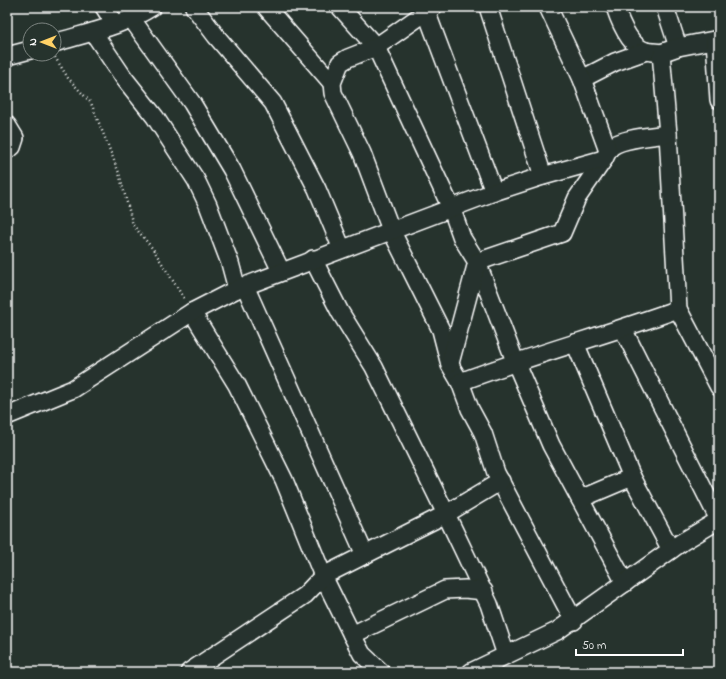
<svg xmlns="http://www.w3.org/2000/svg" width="726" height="679" viewBox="0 0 726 679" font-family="'Indie Flower',sans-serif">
	<rect width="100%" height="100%" fill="#26332d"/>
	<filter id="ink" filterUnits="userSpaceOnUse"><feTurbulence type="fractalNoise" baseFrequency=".025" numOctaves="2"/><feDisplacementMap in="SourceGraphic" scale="8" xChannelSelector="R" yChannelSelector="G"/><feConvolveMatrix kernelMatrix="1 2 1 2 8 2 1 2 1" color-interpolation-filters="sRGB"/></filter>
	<g filter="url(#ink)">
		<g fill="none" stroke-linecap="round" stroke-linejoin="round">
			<!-- street casing -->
			<g stroke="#fff" stroke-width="20">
				<g id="street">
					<path d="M 104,7 L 115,24"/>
					<path d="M 194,7 L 216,36 L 273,103 L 317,189 L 342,249"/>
					<path d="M 266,7 L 332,83"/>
					<path d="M 340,7 L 376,47 L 452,210 L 462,238 L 477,262 L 515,361 L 551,445 L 625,583"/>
					<path d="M 433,7 L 376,47 L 348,58 L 340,63 L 332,83 L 333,93 L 362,153 L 391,230 L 441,330 L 450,365 L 460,382 L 470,409 L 483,433 L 496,473 L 574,621"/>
					<path d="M 488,7 L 543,176"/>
					<path d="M 615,7 C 620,22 629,45 645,51 C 650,52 656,52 661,53"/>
					<path d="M 665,7 L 678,47"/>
					<path d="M 426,11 L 494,192"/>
					<path d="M 131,18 L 192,103 L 232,170 L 281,271"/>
					<path d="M 93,32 L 124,78 L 155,117 L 196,180 L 208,205 L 230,263 L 237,289"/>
					<path d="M 719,39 L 678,47 L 661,53 L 668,134 L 678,309 L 719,387"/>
					<path d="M 715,40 L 719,100"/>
					<path d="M 54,43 C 87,33 123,26 152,7"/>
					<path d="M 7,56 L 30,50"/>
					<path d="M 582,79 L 615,62 L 646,51"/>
					<path d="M 7,125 L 15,138 L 12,147 L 7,150"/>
					<path d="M 608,151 C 615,138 654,136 668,134"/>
					<path d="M 313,259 L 340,312 L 374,367 L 446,514 L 489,604 L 506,655"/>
					<path d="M 245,286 L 365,555"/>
					<path d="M 192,312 L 237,385 L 284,480 L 323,576 L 352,635 L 362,654 L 381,672"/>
					<path d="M 623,329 L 719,520"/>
					<path d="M 575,343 L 632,477"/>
					<path d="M 450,363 L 477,262 L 562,233 L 577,198 L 604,159"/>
					<path d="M 460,382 C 532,355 606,335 678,309"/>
					<path d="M 7,416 L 73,389 L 192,312 L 237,289 L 494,192 L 543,176 L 604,159 L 608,151 L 582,79 L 548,7"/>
					<path d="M 580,499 L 632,477 L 671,550"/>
					<path d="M 352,635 L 445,590 L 465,589 L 484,591"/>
					<path d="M 189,672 L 305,595 L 323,576 L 446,514 L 501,481"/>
					<path d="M 471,672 L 557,631 L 682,542 L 719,520"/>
				</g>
			</g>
			<!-- path -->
			<path stroke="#fff" stroke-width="2.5" stroke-dasharray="1 3" stroke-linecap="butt" d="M 55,57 L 68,78 L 91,103 L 119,173 L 133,225 L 153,249 L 185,300"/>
			<!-- street -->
			<use href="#street" stroke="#26332d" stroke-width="17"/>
		</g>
	</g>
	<!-- margin -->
	<rect width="726" height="679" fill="none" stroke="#26332d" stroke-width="24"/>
	<rect x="12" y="12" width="702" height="655" fill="none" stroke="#fff" stroke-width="1.5" filter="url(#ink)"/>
	<!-- north arrow -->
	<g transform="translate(42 42) rotate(270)"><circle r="19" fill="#26332d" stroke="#7d8581"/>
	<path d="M0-3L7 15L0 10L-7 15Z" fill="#ffd166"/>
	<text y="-6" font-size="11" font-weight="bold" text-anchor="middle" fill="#ffffff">N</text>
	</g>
	<!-- scale -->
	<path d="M576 649v6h107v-6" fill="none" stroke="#ffffff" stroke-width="2"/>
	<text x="582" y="649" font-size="12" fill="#ffffff" stroke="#26332d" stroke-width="3" paint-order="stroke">50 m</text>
</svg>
